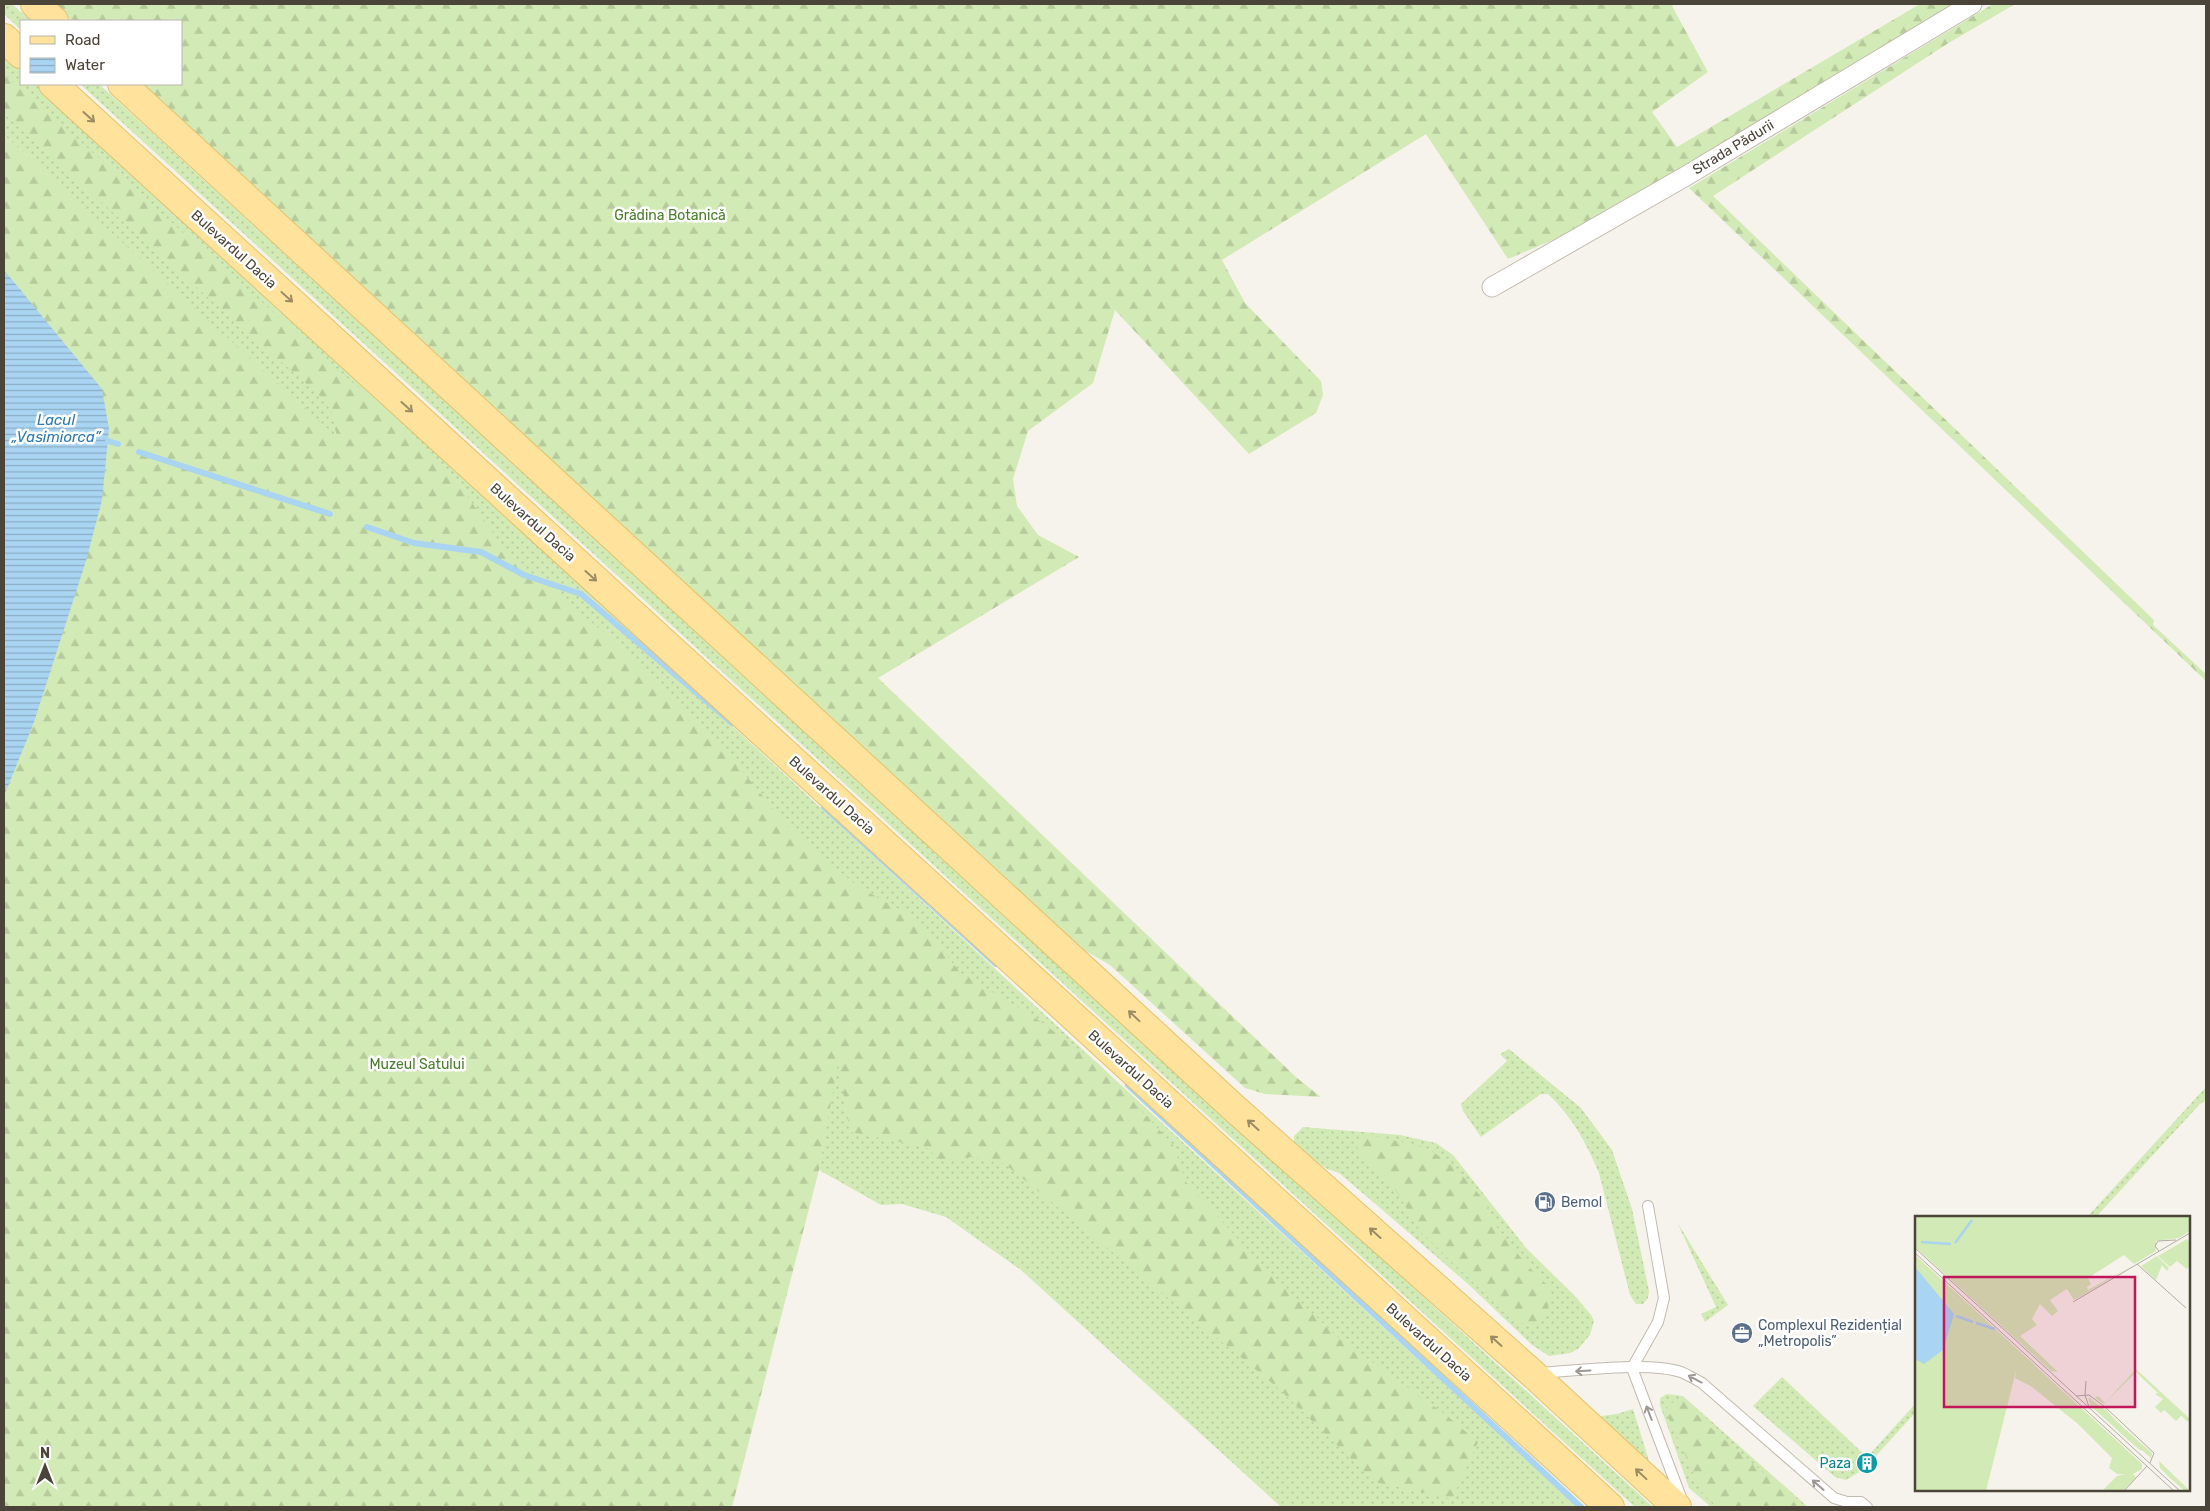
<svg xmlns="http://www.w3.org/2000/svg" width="2210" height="1511" viewBox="0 0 2210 1511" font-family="Rubik,sans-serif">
	<defs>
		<pattern id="grass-dots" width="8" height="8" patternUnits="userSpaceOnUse" patternTransform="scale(1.25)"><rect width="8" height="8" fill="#d2eab5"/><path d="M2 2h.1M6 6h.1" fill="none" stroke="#b6ca9c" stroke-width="1.8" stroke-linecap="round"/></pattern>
		<pattern id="forest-firs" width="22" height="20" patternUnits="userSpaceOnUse" patternTransform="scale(1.25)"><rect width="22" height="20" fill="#d2eab5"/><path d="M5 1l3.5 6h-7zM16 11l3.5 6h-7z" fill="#b6ca9c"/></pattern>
		<pattern id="water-rules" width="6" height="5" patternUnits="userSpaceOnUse" patternTransform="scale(1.25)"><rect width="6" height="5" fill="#a9d4f2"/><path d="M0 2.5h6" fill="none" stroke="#8caec5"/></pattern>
	</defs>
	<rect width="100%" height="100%" fill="#f6f3ec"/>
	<!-- grass -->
	<g fill="url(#grass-dots)">
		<path d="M 4,4 L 12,4 L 31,21 L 21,21 L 21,30 L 4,14 Z"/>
		<path d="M 4,53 L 21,69 L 21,84 L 37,84 L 1578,1507 L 1281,1507 L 1021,1270 L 946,1217 L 902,1204 L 881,1205 L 819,1170 L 863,908 L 277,384 L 4,135 Z"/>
		<path d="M 80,84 L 99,84 L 1653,1507 L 1635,1507 Z"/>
		<path d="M 1509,1049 L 1581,1108 L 1612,1150 L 1632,1209 L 1649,1291 L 1648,1298 L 1643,1304 L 1636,1304 L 1630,1295 L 1599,1173 C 1587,1144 1571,1115 1548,1094 L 1541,1094 L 1481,1137 L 1463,1111 L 1461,1104 L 1507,1061 L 1500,1054 Z"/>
		<path d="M 2206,1087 L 2206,1100 L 2200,1104 L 2096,1217 L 2087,1217 Z"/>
		<path d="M 1303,1127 L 1400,1135 L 1436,1143 L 1453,1155 L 1527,1249 L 1575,1296 L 1591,1315 L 1594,1321 L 1590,1335 L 1578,1349 L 1570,1353 L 1549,1356 L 1532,1345 L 1468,1284 L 1379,1207 L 1339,1173 L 1327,1169 L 1315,1161 L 1294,1142 L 1294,1136 Z"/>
		<path d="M 1677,1222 L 1728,1305 L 1705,1322 L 1701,1314 L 1716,1307 Z"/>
		<path d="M 1782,1377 L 1867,1457 L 1916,1403 L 1916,1412 L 1864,1469 L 1846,1480 L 1835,1477 L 1753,1406 Z"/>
		<path d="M 1667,1394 L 1683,1396 L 1808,1507 L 1711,1507 L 1689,1488 L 1660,1405 L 1660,1398 Z"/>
		<path d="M 1633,1409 L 1649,1461 L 1649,1466 L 1594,1417 L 1617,1414 Z"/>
	</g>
	<!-- forest -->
	<g fill="url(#forest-firs)">
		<path d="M 53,4 L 1675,4 L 1672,6 L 1708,72 L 1652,112 L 1677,147 L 1920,4 L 1956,4 L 1581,228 L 1508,259 L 1426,134 L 1222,260 L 1245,303 L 1321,381 L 1323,395 L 1316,413 L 1249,454 L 1115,310 L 1093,383 L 1028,431 L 1013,479 L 1017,506 L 1038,535 L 1079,557 L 878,678 L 1297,1078 L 1321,1097 L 1265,1094 L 1245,1088 L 1110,965 L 1084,950 L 140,84 L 181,84 L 181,21 L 72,21 Z"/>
		<path d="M 1993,4 L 2015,4 L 1947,44 L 1713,196 L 2154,620 L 2153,625 L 2206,674 L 2206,681 L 1689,188 Z"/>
		<path d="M 4,74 L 396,421 L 461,487 L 506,552 L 614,641 L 717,740 L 787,826 L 857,886 L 915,918 L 961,973 L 1037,1019 L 1100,1065 L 1173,1145 L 1186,1182 L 1269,1273 L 1340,1339 L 1446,1415 L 1478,1442 L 1452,1499 L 1375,1482 L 1277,1387 L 1005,1164 L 971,1157 L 941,1161 L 926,1147 L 850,1132 L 838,1063 L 819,1170 L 732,1507 L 4,1507 L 4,135 L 337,437 L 331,409 L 318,394 L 163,258 L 4,114 Z"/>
		<path d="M 1364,1134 L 1425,1147 L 1453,1165 L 1485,1201 L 1496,1226 L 1525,1263 L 1549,1287 C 1548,1293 1550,1302 1548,1307 C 1542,1326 1527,1327 1512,1320 L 1420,1231 L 1395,1189 L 1361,1156 L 1356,1144 L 1360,1137 Z"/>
		<path d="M 1682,1400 L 1710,1427 L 1803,1507 L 1718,1507 L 1703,1494 L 1668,1417 L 1667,1404 Z"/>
	</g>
	<!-- water -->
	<path fill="url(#water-rules)" d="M 4,270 L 102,389 L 109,429 L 102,500 L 86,561 L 34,722 L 4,796 Z"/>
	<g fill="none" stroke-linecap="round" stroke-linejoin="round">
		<!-- stream -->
		<g stroke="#a9d4f2" stroke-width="6">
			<path d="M 108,441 L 118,444"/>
			<path d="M 139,452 L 330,514"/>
			<path d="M 367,527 L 414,543 L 481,552 L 524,575 L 581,594 L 732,723"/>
			<path d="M 824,807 L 996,964"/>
			<path d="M 1128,1085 L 1581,1507"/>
		</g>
		<!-- lane casing -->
		<g stroke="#c2bbae" stroke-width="12">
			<g id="lane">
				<path d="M 1632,1368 L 1658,1322 L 1664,1298 L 1648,1206"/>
				<path d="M 1632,1368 L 1682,1500"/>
				<path d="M 1539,1373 C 1576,1371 1648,1361 1681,1372 C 1688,1375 1695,1379 1702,1383 L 1834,1498 L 1847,1502 L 1861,1502 L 1867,1507"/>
			</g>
		</g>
		<!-- street casing -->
		<g stroke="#c2bbae" stroke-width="21">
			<path id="street" d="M 1492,287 L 1686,176 L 1972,4"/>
		</g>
		<!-- primary casing -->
		<g stroke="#e6c16a" stroke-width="30">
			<g id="primary">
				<path d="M 35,4 L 54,21"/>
				<path d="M 4,38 L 21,54"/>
				<path d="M 53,84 L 1610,1507"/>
				<path d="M 122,84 L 1234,1108 L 1533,1374 L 1677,1507"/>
			</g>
		</g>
		<!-- lane -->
		<use href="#lane" stroke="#fff" stroke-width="10"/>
		<!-- street -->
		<use href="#street" stroke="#fff" stroke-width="19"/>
		<!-- primary -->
		<use href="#primary" stroke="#ffe39c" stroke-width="28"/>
	</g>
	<!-- one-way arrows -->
	<defs><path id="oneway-shaft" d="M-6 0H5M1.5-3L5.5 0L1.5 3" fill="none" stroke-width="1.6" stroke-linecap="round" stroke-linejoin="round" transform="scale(1.25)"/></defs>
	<g stroke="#9c8c66">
		<use href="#oneway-shaft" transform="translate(89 117) rotate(42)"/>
		<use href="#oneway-shaft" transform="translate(287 297) rotate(42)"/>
		<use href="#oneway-shaft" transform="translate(407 407) rotate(42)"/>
		<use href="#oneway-shaft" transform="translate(591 576) rotate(42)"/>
		<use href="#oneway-shaft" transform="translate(1134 1016) rotate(-137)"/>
		<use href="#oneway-shaft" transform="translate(1253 1125) rotate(-138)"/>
		<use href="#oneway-shaft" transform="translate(1375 1233) rotate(-138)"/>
		<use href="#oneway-shaft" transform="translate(1496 1341) rotate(-138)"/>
		<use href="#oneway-shaft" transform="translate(1641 1474) rotate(-137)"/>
	</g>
	<g stroke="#9c9892">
		<use href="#oneway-shaft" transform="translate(1583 1371) rotate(177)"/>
		<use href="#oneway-shaft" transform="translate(1695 1379) rotate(-152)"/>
		<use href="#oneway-shaft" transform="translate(1649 1413) rotate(-111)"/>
		<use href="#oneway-shaft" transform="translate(1818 1485) rotate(-139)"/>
	</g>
	<!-- icons -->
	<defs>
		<g id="fuel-disc" transform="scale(1.125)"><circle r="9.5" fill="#5c6f8a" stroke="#fff"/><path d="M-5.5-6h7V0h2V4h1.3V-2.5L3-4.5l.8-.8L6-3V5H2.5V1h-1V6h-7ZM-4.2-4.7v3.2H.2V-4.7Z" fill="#fff"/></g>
		<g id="office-disc" transform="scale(1.125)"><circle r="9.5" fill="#5c6f8a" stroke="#fff"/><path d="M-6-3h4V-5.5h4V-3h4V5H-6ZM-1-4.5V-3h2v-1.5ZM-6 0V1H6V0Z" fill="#fff"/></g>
		<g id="building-disc" transform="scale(1.125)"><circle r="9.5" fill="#0f9aa8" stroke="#fff"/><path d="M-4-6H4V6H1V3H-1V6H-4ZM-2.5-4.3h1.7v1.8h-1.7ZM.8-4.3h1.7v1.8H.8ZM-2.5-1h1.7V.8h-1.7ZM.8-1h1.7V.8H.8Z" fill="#fff"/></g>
	</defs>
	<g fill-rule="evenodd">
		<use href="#fuel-disc" x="1545" y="1202"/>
		<use href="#office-disc" x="1742" y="1333"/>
		<use href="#building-disc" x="1867" y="1463"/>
	</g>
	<g text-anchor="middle" stroke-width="5" stroke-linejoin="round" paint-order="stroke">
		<!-- street labels -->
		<g font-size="14" fill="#4b4439" stroke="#fff">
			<text transform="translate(1733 147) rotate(-31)" y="5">Strada Pădurii</text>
			<text transform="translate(234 249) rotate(42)" y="5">Bulevardul Dacia</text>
			<text transform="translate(533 522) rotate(42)" y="5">Bulevardul Dacia</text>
			<text transform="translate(832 795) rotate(42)" y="5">Bulevardul Dacia</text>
			<text transform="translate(1131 1069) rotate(42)" y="5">Bulevardul Dacia</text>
			<text transform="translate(1429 1342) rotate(42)" y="5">Bulevardul Dacia</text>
		</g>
		<!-- park labels -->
		<g font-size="14" fill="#4a7f2a" stroke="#fff">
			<text x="670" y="220">Grădina Botanică</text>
			<text x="417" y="1069">Muzeul Satului</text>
		</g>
		<!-- service labels -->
		<g font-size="14" fill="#4e5e75" stroke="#fff" text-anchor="start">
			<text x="1561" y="1207">Bemol</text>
			<text x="1758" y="1330">Complexul Rezidențial<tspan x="1758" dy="16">„Metropolis”</tspan></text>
		</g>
		<!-- culture labels -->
		<g font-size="14" fill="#0d838f" stroke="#fff" text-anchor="end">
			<text x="1851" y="1468">Paza</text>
		</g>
		<!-- water labels -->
		<g font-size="15" font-style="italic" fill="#2e7ab2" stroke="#fff">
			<text x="56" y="425">Lacul<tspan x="56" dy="17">„Vasimiorca”</tspan></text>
		</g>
	</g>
	<!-- overview -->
	<g transform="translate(1915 1216)">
		<rect width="275" height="275" fill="#f6f3ec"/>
		<path d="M 0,39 L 227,248 L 227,253 L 218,258 L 221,261 L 208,275 L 187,275 L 202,260 L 210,258 L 202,258 L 194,252 L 197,242 L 163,208 L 117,171 L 100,162 L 104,139 L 0,46 ZM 221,153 L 275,203 L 273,206 L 221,156 L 189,188 L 180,182 L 183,180 L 190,187 ZM 243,177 L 267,199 L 261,205 L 249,194 L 246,197 L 240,191 L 248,183 L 240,178 ZM 174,181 L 237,237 L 236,242 L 175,189 Z" fill="#d2eab5"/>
		<path d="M 0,0 L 275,0 L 275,15 L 264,22 L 241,25 L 241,35 L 219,48 L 209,39 L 173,62 L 176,68 L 172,71 L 173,74 L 218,49 L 165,81 L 159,84 L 152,73 L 135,84 L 143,95 L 137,100 L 125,88 L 117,103 L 122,109 L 105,120 L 143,156 L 136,155 L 0,31 ZM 0,46 L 58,98 L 9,52 L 63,98 L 157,185 L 154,190 L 148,189 L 116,162 L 102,159 L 101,155 L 71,275 L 0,275 ZM 173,182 L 191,194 L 229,233 L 226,235 L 212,223 L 176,190 ZM 244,245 L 275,275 L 270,275 L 255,262 L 245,252 ZM 209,259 L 214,265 L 219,262 L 209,272 L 211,268 L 204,275 L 196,275 Z" fill="#d2eab5"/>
		<path d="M 272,23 L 275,26 L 275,49 L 272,53 L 262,45 L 255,51 L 243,40 ZM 242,40 L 254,52 L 252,55 L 247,49 L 241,64 L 226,50 Z" fill="#d2eab5"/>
		<path d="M 0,51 L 39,98 L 28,134 L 9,148 L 0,143 Z" fill="#a9d4f2"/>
		<path fill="none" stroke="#a9d4f2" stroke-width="2.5" d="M 6,26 L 36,28M 40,27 L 57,4M 41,100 L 58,106M 61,107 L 80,113"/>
		<path fill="none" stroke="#b2ada4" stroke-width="1" d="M 0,32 L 265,275M 244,35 L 240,30 L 243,25 L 261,24M 0,37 L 259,275M 222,48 L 271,92M 158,86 L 275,17M 171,165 L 170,179 L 174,191M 161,180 L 174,179 L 190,191 L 239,237 L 235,247M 209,275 L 232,250"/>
		<path fill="#c2185b" fill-opacity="0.15" stroke="#c2185b" stroke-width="2.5" d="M 29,61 L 220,61 L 220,191 L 29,191 Z"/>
		<rect width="275" height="275" fill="none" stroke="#4b4439" stroke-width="2.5"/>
	</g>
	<!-- border -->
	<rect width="2210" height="1511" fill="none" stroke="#4b4439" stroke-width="10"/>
	<!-- legend -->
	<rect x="20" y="20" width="162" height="65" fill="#ffffff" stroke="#b7b4b0"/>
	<rect x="30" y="36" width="25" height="8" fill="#ffe39c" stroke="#b7b4b0"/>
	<text x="65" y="45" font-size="15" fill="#4b4439">Road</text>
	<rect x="30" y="58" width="25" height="15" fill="url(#water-rules)" stroke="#b7b4b0"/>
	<text x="65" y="70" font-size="15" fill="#4b4439">Water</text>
	<!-- north arrow -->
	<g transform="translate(45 1466)" stroke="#ffffff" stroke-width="4" paint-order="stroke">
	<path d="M0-4L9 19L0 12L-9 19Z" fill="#4b4439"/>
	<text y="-8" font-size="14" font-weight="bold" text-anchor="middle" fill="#4b4439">N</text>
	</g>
</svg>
